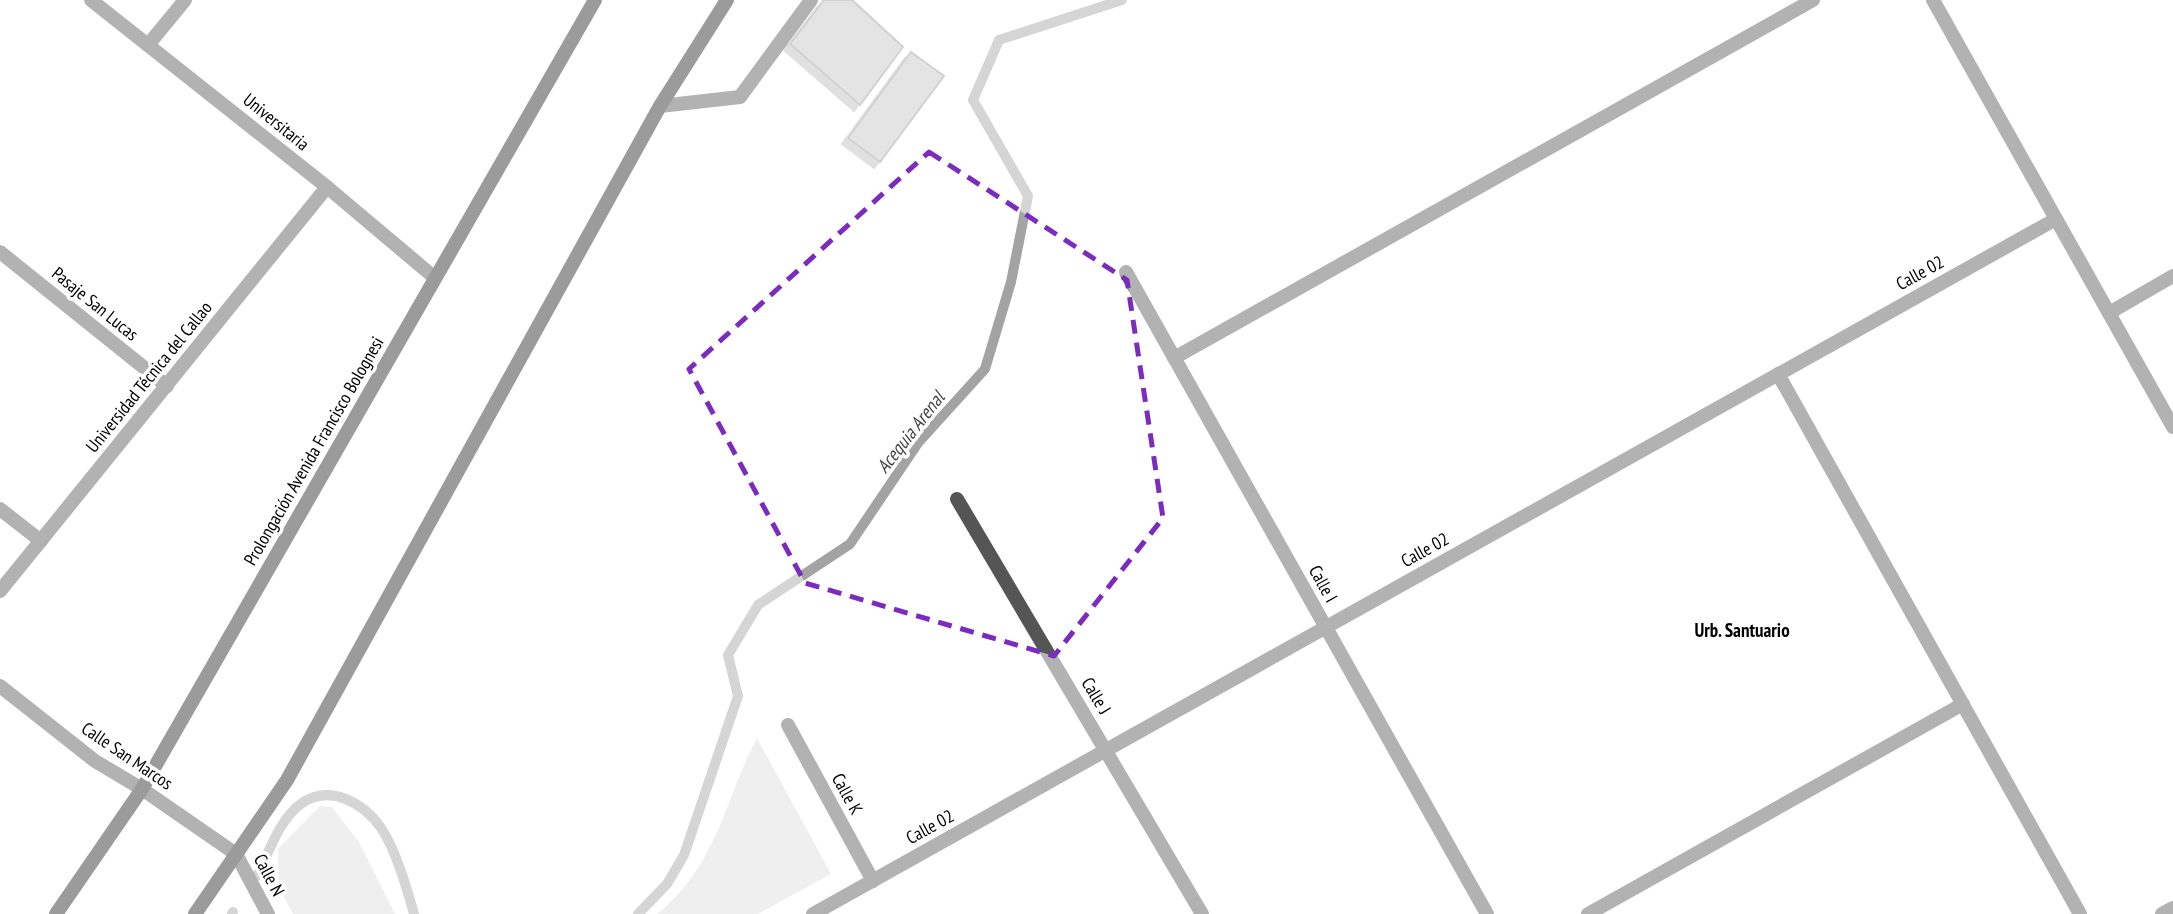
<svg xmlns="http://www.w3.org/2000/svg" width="2173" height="914" viewBox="0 0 2173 914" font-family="'PT Sans Narrow',sans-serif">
	<defs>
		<filter id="shadow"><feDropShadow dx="-6" dy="6" stdDeviation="0" flood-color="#0004"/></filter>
	</defs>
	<rect width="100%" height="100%" fill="#fff"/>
	<!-- green -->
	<g fill="#dcdcdc">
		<path d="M 757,738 L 831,874 L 758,914 L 657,914 C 718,864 723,803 757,738 Z"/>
		<path d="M 320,806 L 332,807 L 359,842 L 395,914 L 293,914 L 279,888 L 278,849 Z"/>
	</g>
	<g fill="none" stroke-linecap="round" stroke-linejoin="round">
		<!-- stream -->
		<g stroke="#a3a3a3" stroke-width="10">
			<path d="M 257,876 C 269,852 280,818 302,803 C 330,784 364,803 381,828 C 396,850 407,889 414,914"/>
			<path d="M 232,914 L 233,912"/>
			<path d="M 638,914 L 667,884 L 684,855 L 738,696 L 728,655 L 758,605 L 850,544 L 918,443 L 985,369 L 1011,282 L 1028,196 L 973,100 L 999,40 L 1122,0"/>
		</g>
	</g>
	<!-- building -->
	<g fill="#c4c4c4" stroke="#999" stroke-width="2" filter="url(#shadow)">
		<path d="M 824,0 L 852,0 L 903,47 L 860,105 L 790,44 Z"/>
		<path d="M 911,52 L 944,76 L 880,162 L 848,138 Z"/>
	</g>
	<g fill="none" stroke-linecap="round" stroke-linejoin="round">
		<!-- lane -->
		<path stroke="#555" stroke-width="14" d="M 660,106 L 740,97 L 811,0"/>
		<!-- street -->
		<g stroke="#555" stroke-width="14">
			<path d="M 91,0 L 327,187 L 435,278"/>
			<path d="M 1933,0 L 2173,427"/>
			<path d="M 148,45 L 185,0"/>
			<path d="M 0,252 L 167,386"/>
			<path d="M 1126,272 L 1487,914"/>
			<path d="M 2109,313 L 2173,276"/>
			<path d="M 1174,358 L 1813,0"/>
			<path d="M 1778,374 L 2080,914"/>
			<path d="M 957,499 L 1202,914"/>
			<path d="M 0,509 L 41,541"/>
			<path d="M 0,591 L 327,187"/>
			<path d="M 0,686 L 95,761 L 142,789 L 236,854 L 268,914"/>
			<path d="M 788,725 L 873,881"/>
			<path d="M 813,914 L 2056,219"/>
			<path d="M 1588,914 L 1963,704"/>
			<path d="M 2162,914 L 2173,908"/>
		</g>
		<!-- secondary -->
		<g stroke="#222" stroke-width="14">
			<path d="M 56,914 L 142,789 L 595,0"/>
			<path d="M 195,914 L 287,780 L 660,106 L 727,0"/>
		</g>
	</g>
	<!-- marked area -->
	<path d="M0 0H2173V914H0ZM 929,152 L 1127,280 L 1163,518 L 1054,656 L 805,583 L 689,369 Z" fill="#fff" fill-opacity=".55" fill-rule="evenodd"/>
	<path fill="none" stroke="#7b2cbf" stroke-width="5" stroke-dasharray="14 9" stroke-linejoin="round" d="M 929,152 L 1127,280 L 1163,518 L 1054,656 L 805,583 L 689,369 Z"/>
	<g text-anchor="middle" stroke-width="7" stroke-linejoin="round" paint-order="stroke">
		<!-- street labels -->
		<g font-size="18" fill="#000" stroke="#fff">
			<text transform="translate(276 122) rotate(39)" y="6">Universitaria</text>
			<text transform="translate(1920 273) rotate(-29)" y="6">Calle 02</text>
			<text transform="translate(95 304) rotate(39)" y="6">Pasaje San Lucas</text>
			<text transform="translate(149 377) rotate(-51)" y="6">Universidad Técnica del Callao</text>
			<text transform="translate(314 451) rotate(-60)" y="6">Prolongación Avenida Francisco Bolognesi</text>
			<text transform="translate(1425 550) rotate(-29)" y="6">Calle 02</text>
			<text transform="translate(1323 584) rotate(61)" y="6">Calle I</text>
			<text transform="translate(1096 696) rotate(59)" y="6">Calle J</text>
			<text transform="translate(127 756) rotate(34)" y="6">Calle San Marcos</text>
			<text transform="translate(847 794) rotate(61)" y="6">Calle K</text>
			<text transform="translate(930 827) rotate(-29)" y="6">Calle 02</text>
			<text transform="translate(269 875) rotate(62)" y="6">Calle N</text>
		</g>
		<!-- water labels -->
		<g font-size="19" font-style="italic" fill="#444" stroke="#fff">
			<text transform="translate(910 432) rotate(-52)" y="7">Acequia Arenal</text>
		</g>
		<!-- neighbourhood labels -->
		<g font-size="19" font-weight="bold" fill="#000" stroke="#fff">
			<text x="1742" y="637">Urb. Santuario</text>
		</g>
	</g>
</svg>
